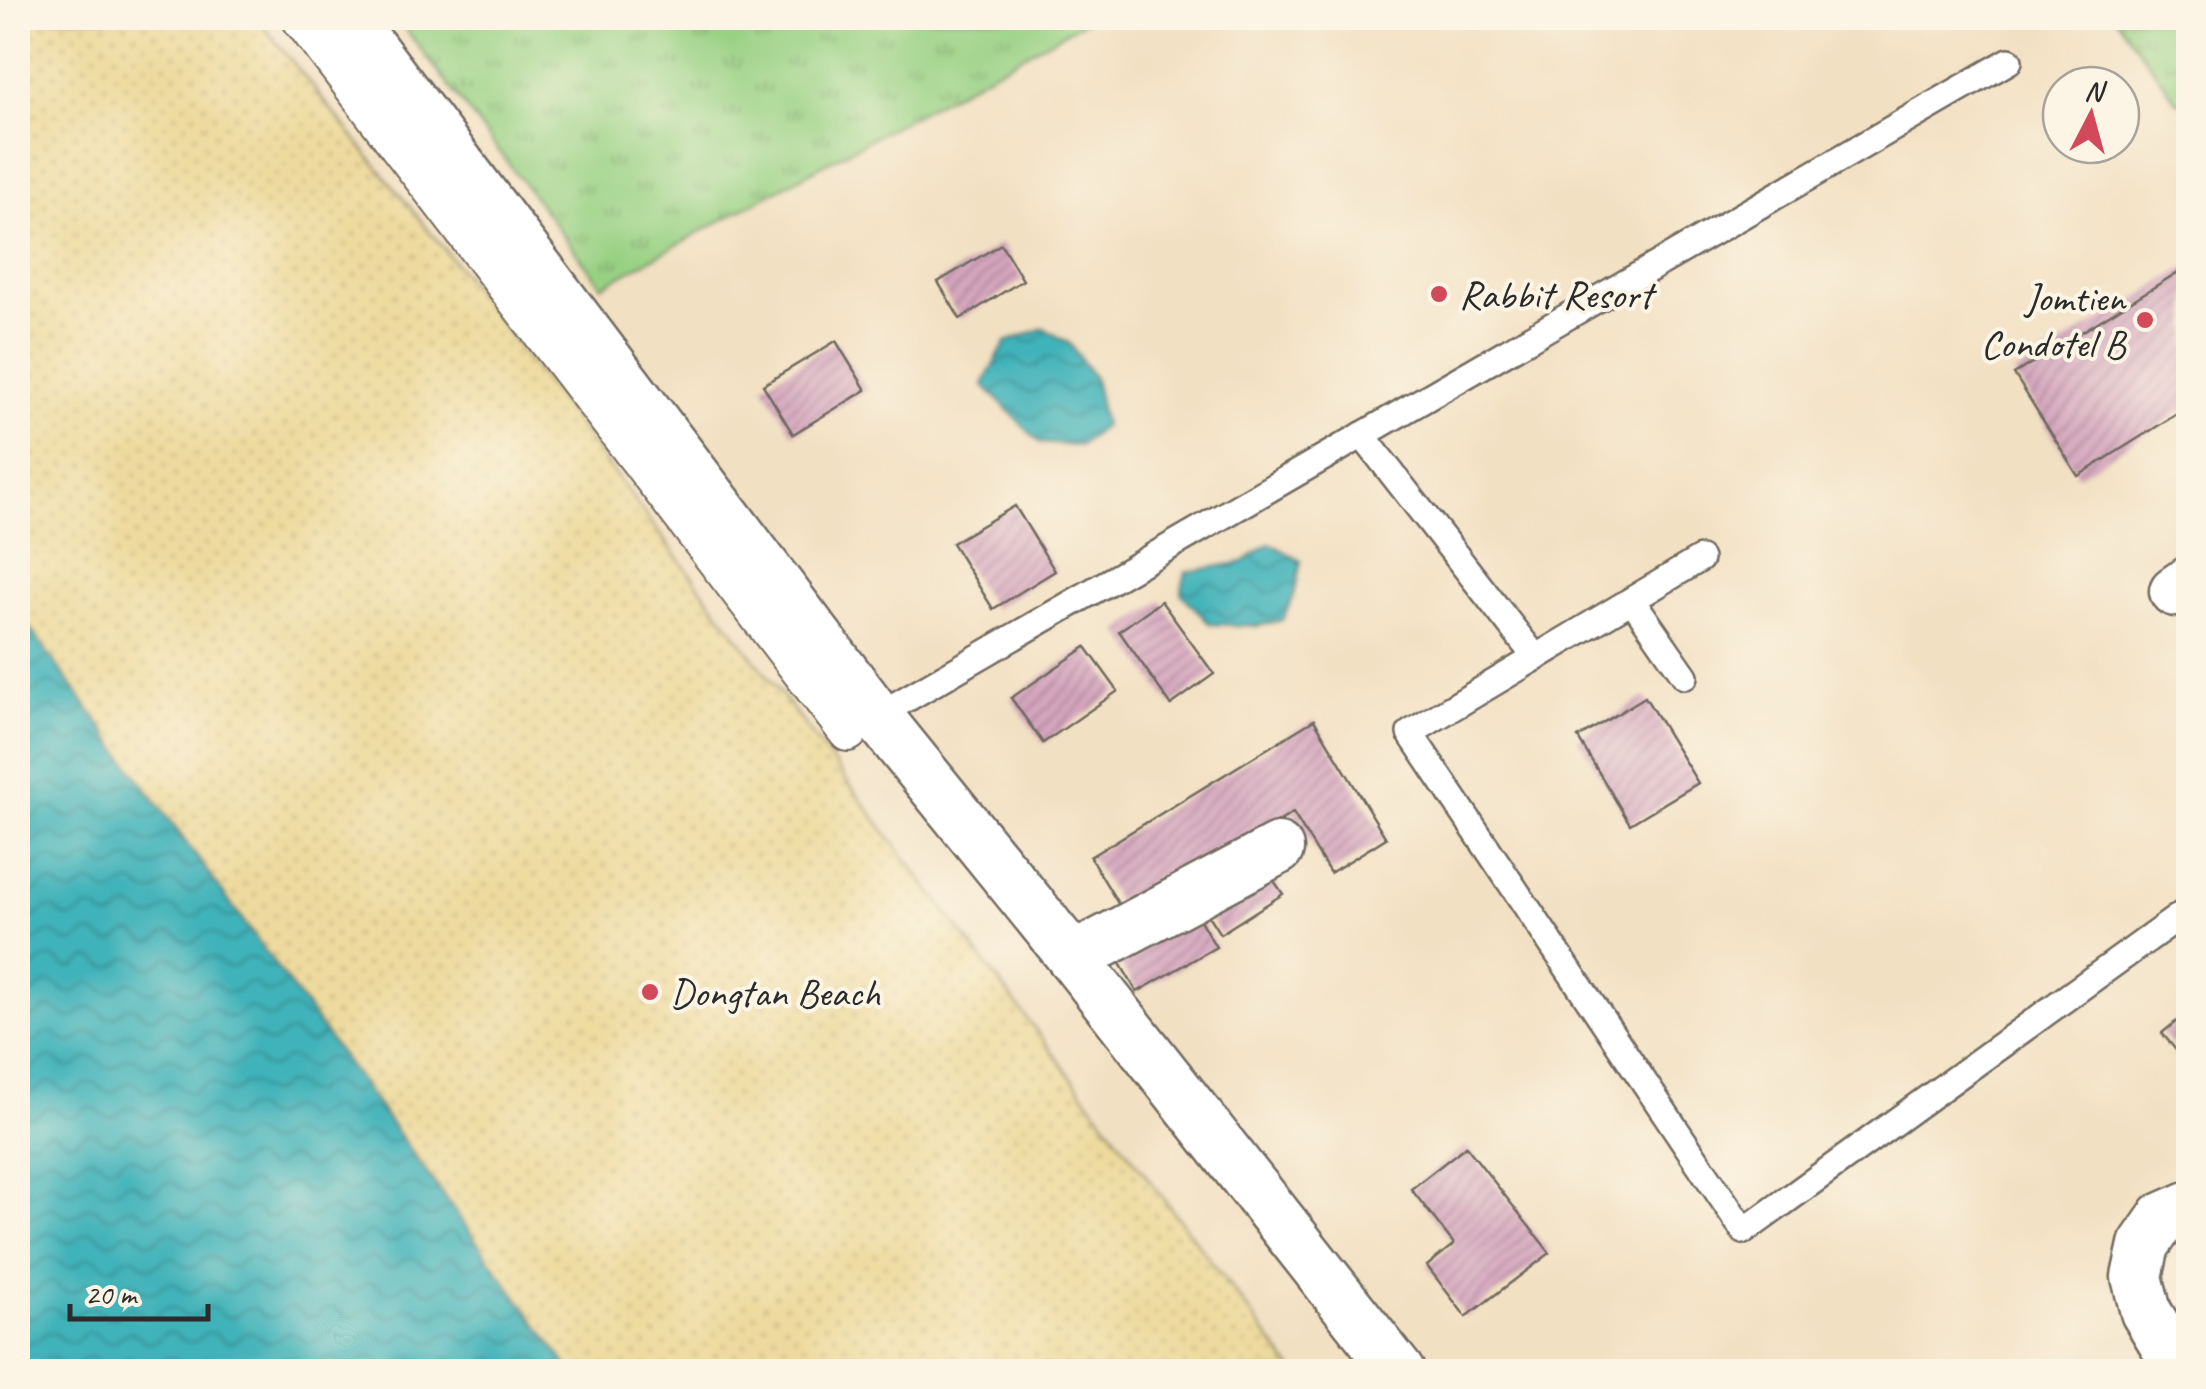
<svg xmlns="http://www.w3.org/2000/svg" width="2206" height="1389" viewBox="0 0 2206 1389" font-family="Caveat,sans-serif">
	<defs>
		<pattern id="grass-tufts" width="24" height="20" patternUnits="userSpaceOnUse" patternTransform="scale(2.5)"><rect width="24" height="20" fill="#99d184"/><path d="M3 7l-1-3M5 7V3M7 7l1-3M15 17l-1-3M17 17v-4M19 17l1-3" fill="none" stroke="#7daa6c"/></pattern>
		<pattern id="sand-dots" width="8" height="8" patternUnits="userSpaceOnUse" patternTransform="scale(2.5)"><rect width="8" height="8" fill="#eeda9e"/><path d="M2 2h.1M6 6h.1" fill="none" stroke="#cb8" stroke-width="1.8" stroke-linecap="round"/></pattern>
		<pattern id="water-waves" width="16" height="10" patternUnits="userSpaceOnUse" patternTransform="scale(2.5)"><rect width="16" height="10" fill="#41b2b9"/><path d="M0 5q4-4 8 0t8 0" fill="none" stroke="#379197"/></pattern>
		<pattern id="building-hatch" width="6" height="6" patternUnits="userSpaceOnUse" patternTransform="scale(2.5)"><rect width="6" height="6" fill="#d5a6be"/><path d="M-1 1l2-2M0 6l6-6M5 7l2-2" fill="none" stroke="#ad879b"/></pattern>
	</defs>
	<rect width="100%" height="100%" fill="#fcf5e5"/>
	<filter id="ink" filterUnits="userSpaceOnUse"><feTurbulence type="fractalNoise" baseFrequency=".01" numOctaves="2"/><feDisplacementMap in="SourceGraphic" scale="20" xChannelSelector="R" yChannelSelector="G"/><feConvolveMatrix kernelMatrix="1 2 1 2 8 2 1 2 1" color-interpolation-filters="sRGB"/></filter>
	<filter id="wash" filterUnits="userSpaceOnUse"><feTurbulence type="fractalNoise" baseFrequency=".0048" numOctaves="4" result="noise"/><feDisplacementMap in="SourceGraphic" scale="40" xChannelSelector="R" yChannelSelector="G"/><feGaussianBlur stdDeviation="2.25" result="paint"/><feColorMatrix in="noise" values="0 0 0 0 0 0 0 0 0 0 0 0 0 0 0 0 0 1.4 0 .05"/><feComposite in="paint" operator="in"/></filter>
	<g filter="url(#wash)">
		<rect width="100%" height="100%" fill="#f2e0c2"/>
		<!-- grass -->
		<g fill="url(#grass-tufts)" stroke="#627e58" stroke-width="2.5">
			<path d="M 397,18 L 1091,18 L 602,286 Z"/>
			<path d="M 2116,18 L 2188,18 L 2188,96 L 2178,103 Z"/>
		</g>
		<!-- sand -->
		<path fill="url(#sand-dots)" stroke="#8c8264" stroke-width="2.5" d="M 18,18 L 257,18 L 444,249 L 1294,1371 L 571,1371 L 18,612 Z"/>
		<!-- water -->
		<g fill="url(#water-waves)" stroke="#366e72" stroke-width="2.5">
			<path d="M 1044,328 L 1070,344 L 1094,378 L 1104,426 L 1079,446 L 1040,443 L 983,384 L 1006,342 Z"/>
			<path d="M 1270,543 L 1301,561 L 1294,596 L 1282,620 L 1258,626 L 1210,624 L 1181,593 L 1186,572 L 1243,562 Z"/>
			<path d="M 18,612 L 571,1371 L 18,1371 Z"/>
		</g>
		<g id="blocks">
			<!-- building -->
			<g fill="url(#building-hatch)">
				<path d="M 1001,244 L 1023,280 L 960,319 L 938,282 Z"/>
				<path d="M 2188,266 L 2188,407 L 2078,476 L 2014,374 Z"/>
				<path d="M 836,341 L 866,390 L 793,434 L 763,385 Z"/>
				<path d="M 1015,506 L 1055,571 L 993,609 L 952,543 Z"/>
				<path d="M 1161,601 L 1214,674 L 1171,705 L 1119,631 Z"/>
				<path d="M 1086,647 L 1118,691 L 1043,743 L 1011,698 Z"/>
				<path d="M 1645,697 L 1698,783 L 1630,824 L 1578,738 Z"/>
				<path d="M 1314,720 L 1386,838 L 1330,873 L 1293,813 L 1125,915 L 1090,857 Z"/>
				<path d="M 1264,866 L 1283,894 L 1220,934 L 1202,906 Z"/>
				<path d="M 1188,900 L 1216,947 L 1137,992 L 1109,945 Z"/>
				<path d="M 2188,1012 L 2188,1065 L 2162,1033 Z"/>
				<path d="M 1466,1146 L 1550,1253 L 1466,1317 L 1427,1266 L 1454,1244 L 1411,1189 Z"/>
			</g>
		</g>
	</g>
	<g filter="url(#ink)">
		<use href="#blocks" fill-opacity="0" stroke="#716a60" stroke-width="2.5"/>
		<g fill="none" stroke-linecap="round" stroke-linejoin="round">
			<!-- service casing -->
			<g stroke="#716a60" stroke-width="30">
				<g id="service">
					<path d="M 1362,435 L 1536,658"/>
					<path d="M 1700,559 L 1410,733 L 1744,1231 L 2188,910"/>
					<path d="M 1632,600 L 1685,676"/>
					<path d="M 870,720 L 2009,61"/>
				</g>
			</g>
			<!-- pedestrian casing -->
			<g stroke="#716a60" stroke-width="42">
				<path id="pedestrian" d="M 301,18 L 848,732"/>
			</g>
			<!-- minor casing -->
			<g stroke="#716a60" stroke-width="55">
				<g id="minor">
					<path d="M 348,18 L 877,716 L 1073,958 L 1399,1372"/>
					<path d="M 2175,591 L 2188,582"/>
					<path d="M 1073,958 L 1278,849"/>
					<path d="M 2182,1372 L 2146,1312 L 2137,1277 L 2144,1245 L 2163,1218 L 2188,1207"/>
				</g>
			</g>
			<!-- service -->
			<use href="#service" stroke="#fff" stroke-width="25"/>
			<!-- pedestrian -->
			<use href="#pedestrian" stroke="#fff" stroke-width="38"/>
			<!-- minor -->
			<use href="#minor" stroke="#fff" stroke-width="50"/>
		</g>
	</g>
	<!-- markers -->
	<g fill="#d1495b" stroke="#fcf5e5" stroke-width="4">
		<circle cx="1439" cy="294" r="10"/>
		<circle cx="2145" cy="320" r="10"/>
		<circle cx="650" cy="992" r="10"/>
	</g>
	<g text-anchor="middle" stroke-width="8" stroke-linejoin="round" paint-order="stroke">
		<!-- poi labels -->
		<g font-size="40" fill="#2b2b2b" stroke="#fcf5e5" text-anchor="start">
			<text x="1459" y="308">Rabbit Resort</text>
			<text x="2125" y="311" text-anchor="end">Jomtien<tspan x="2125" dy="46">Condotel B</tspan></text>
			<text x="670" y="1006">Dongtan Beach</text>
		</g>
	</g>
	<!-- margin -->
	<rect width="2206" height="1389" fill="none" stroke="#fcf5e5" stroke-width="60"/>
	<!-- north arrow -->
	<g transform="translate(2091 115) rotate(6)"><circle r="48" fill="#fcf5e5" stroke="#a8a49b" stroke-width="2.5"/>
	<path d="M0-8L18 38L0 25L-18 38Z" fill="#d1495b"/>
	<text y="-15" font-size="28" font-weight="bold" text-anchor="middle" fill="#2b2b2b">N</text>
	</g>
	<!-- scale -->
	<path d="M70 1304v15h138v-15" fill="none" stroke="#2b2b2b" stroke-width="5"/>
	<text x="85" y="1304" font-size="30" fill="#2b2b2b" stroke="#fcf5e5" stroke-width="8" paint-order="stroke">20 m</text>
</svg>
